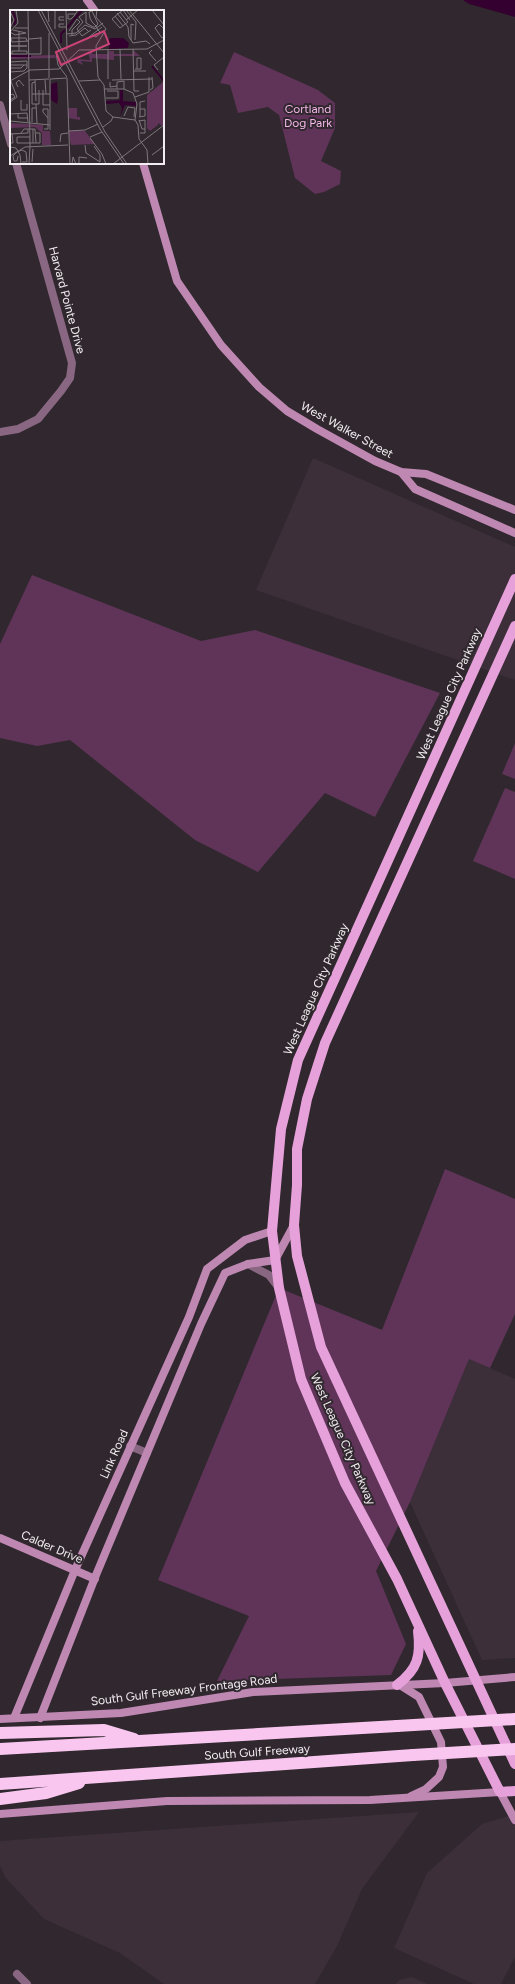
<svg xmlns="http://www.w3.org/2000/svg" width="515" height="1984" viewBox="0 0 515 1984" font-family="Figtree,sans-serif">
	<rect width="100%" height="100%" fill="#30282e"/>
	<!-- built -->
	<g fill="#3c2f39">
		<path d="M 313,458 L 515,547 L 515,680 L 256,590 Z"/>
		<path d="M 469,1359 L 515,1379 L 515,1658 L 482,1660 L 410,1502 Z"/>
		<path d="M 419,1812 L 362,1889 L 337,1946 L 315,1984 L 164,1984 L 120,1953 L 44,1919 L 5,1877 L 0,1866 L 0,1841 Z"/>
		<path d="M 515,1814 L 515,1957 L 501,1984 L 474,1984 L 394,1948 L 427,1873 L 482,1824 Z"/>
		<path d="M 412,1977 L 427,1984 L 396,1984 L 399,1980 Z"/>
	</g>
	<!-- green -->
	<g fill="#5f3458">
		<path d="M 234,52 L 318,90 L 335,103 L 335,128 L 321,161 L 341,171 L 340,184 L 324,192 L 315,194 L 295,178 L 279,115 L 268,107 L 238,113 L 230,85 L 220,83 Z"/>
		<path d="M 32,575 L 201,641 L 255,630 L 440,693 L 375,817 L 325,793 L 258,872 L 195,840 L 70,740 L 37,746 L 0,738 L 0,644 Z"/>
		<path d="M 515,743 L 515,779 L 502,774 Z"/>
		<path d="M 505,788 L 515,792 L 515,879 L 473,861 Z"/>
		<path d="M 445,1169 L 515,1199 L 515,1314 L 490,1368 L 469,1359 L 410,1502 L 376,1571 L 406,1644 L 391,1675 L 217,1681 L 249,1616 L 158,1580 L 279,1288 L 382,1330 Z"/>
	</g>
	<!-- water -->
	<path fill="#34002f" d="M 463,0 L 515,0 L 515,17 L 469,4 Z"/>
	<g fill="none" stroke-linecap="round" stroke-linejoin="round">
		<!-- street -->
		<g stroke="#896782" stroke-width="8">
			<path d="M 0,105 L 11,144"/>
			<path d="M 0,432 L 18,429 L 38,419 L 61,391 L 70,378 L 72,363 L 16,163"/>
			<path d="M 248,1264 L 269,1275 L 279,1288"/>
			<path d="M 130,1446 L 147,1453"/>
			<path d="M 17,1974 L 27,1984"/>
		</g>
		<!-- secondary -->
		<g stroke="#be88b3" stroke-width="8">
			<path d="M 87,0 L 95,11"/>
			<path d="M 143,163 L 177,281 L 221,345 L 259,387 L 287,411 L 317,429 L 375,461 L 401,472 L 426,474 L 515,510"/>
			<path d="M 401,472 L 415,489 L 515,533"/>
			<path d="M 0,1538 L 95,1579"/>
			<path d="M 400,1685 L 419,1697 L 441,1742 L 443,1767 L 439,1777 L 426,1789 L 411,1796"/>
			<path d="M 14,1718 L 75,1570 L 189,1317 L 207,1269 L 245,1240 L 272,1231"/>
			<path d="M 40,1718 L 96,1575 L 201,1324 L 225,1273 L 248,1264 L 275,1260 L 294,1225"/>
			<path d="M 0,1719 L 121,1713 L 253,1692 L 445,1683 L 515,1677"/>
			<path d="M 0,1814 L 167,1801 L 370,1800 L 500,1792 L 515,1820"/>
		</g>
		<!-- primary -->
		<g stroke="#e7a1da" stroke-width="10">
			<path d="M 515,579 L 298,1060 L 281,1129 L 272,1231 L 279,1288 L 301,1379 L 345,1483 L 397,1579 L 445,1683 L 500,1792 L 515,1791"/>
			<path d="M 515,626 L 325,1043 L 307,1099 L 297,1149 L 297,1185 L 294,1225 L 297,1256 L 321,1347 L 515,1764"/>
			<path d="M 397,1685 C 418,1669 421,1656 418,1631"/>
		</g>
		<!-- highway -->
		<g stroke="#f9c6ef" stroke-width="12">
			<path d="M 0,1733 L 104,1730 L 134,1739"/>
			<path d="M 0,1749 L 397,1726"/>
			<path d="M 0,1784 L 413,1755"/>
			<path d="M 0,1799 L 46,1793 L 79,1783"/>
		</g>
		<!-- highway-bridge -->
		<g stroke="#f9c6ef" stroke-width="12">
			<path d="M 397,1726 L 515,1719"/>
			<path d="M 413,1755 L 515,1749"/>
		</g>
	</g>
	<g text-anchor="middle" stroke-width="4" stroke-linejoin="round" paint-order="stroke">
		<!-- park labels -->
		<g font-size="12" fill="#f4b7e8" stroke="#30282e">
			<text x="308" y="113">Cortland<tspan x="308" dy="14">Dog Park</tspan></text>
		</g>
		<!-- street labels -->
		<g font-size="12" fill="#f2edf1" stroke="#30282e">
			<text transform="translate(67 300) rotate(75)" y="4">Harvard Pointe Drive</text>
			<text transform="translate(347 430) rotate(29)" y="4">West Walker Street</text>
			<text transform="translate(449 694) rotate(-66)" y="4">West League City Parkway</text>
			<text transform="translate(316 989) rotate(-66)" y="4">West League City Parkway</text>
			<text transform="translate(343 1439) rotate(66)" y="4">West League City Parkway</text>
			<text transform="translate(114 1454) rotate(-66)" y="4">Link Road</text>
			<text transform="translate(52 1547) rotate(23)" y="4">Calder Drive</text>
			<text transform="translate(184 1690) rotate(-7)" y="4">South Gulf Freeway Frontage Road</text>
			<text transform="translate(257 1752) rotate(-4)" y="4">South Gulf Freeway</text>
		</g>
	</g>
	<!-- overview -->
	<g transform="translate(10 10)">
		<rect width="154" height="154" fill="#30282e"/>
		<path d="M 123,40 L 130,46 L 104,46 L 104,50 L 82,48 L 82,52 L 71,51 L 73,55 L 67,52 L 68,49 L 80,50 L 78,42 L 82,42 L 82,44 L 98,44 L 98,41 L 104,41 L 104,44 L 123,44 ZM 45,45 L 46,48 L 0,49 L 0,46 ZM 153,72 L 154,114 L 152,116 L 148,113 L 148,115 L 140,121 L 137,118 L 137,85 ZM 58,98 L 67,98 L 67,107 L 70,107 L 70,110 L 58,108 ZM 0,113 L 33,115 L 33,121 L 40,121 L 41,135 L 32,135 L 32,123 L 25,117 L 1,118 ZM 58,121 L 75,121 L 85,134 L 61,135 Z" fill="#5f3458"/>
		<path d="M 101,28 L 113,28 L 119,33 L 118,38 L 99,39 L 99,29 ZM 47,72 L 48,89 L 47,94 L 41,90 L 41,74 ZM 110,80 L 113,80 L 113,91 L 126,92 L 126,96 L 115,95 L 110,107 L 112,98 L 109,93 L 96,94 L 96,91 L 110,90 Z" fill="#34002f"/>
		<path fill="none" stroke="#34002f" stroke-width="2" d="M 2,0 L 6,9 L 4,15M 57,18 L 72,0M 51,33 L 51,24 L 55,20M 0,46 L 21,46M 142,56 L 154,71"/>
		<path fill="none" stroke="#7e777c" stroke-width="1" d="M 18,0 L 20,136M 28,0 L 90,119 L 114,154M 31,0 L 95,122 L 117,154M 38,0 L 39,12M 45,0 L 45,19M 56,0 L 57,40M 87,0 L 86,7 L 96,19 L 86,36 L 88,67 L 94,75 L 96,101 L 103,107 L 125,110 L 128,115 L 129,129 L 137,140M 113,0 L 120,10M 116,0 L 126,12 L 125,30M 119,0 L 154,43M 142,0 L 154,15M 0,1 L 4,10 L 0,18M 76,2 L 76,13 L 83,17 L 85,17 L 88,14 L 82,1 L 79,2 L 80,8 L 82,12 L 86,16 L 88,20 L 91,23M 76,2 L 69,7 L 73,12 L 67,19 L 72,26 L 81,20M 110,2 L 118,12 L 110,18 L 102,9 L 109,3 L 113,0M 107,3 L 118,17 L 119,27 L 123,33 L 136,31 L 140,34M 65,4 L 58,4 L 58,9 L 61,9 L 64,6 L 68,0M 105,6 L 113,16M 54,7 L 49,7 L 49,10 L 54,10M 116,10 L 128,0M 54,14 L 49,14 L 49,17 L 56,17M 5,18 L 18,18M 154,19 L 149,14 L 145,18 L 152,28 L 154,27M 3,20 L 16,23M 59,21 L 67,9 L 70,12 L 62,20 L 62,26M 0,22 L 8,13 L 6,0M 0,22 L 5,25 L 16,23M 9,22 L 9,41M 39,23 L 39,68M 56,24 L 66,23 L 75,15 L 85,19 L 93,13M 82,25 L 86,27 L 93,21M 59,26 L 66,25 L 75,18 L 79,22M 79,27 L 92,17M 0,28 L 16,28 L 17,31M 1,28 L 2,32 L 19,31M 19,29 L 31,28M 121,30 L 121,14 L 124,15M 1,36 L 17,36M 1,36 L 17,36M 110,39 L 111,69M 123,39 L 124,81 L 129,81M 98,40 L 98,69M 142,40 L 139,43 L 146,51M 46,43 L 48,55 L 57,67M 0,44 L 17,44 L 17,41 L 2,41 L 2,44M 19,44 L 31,44 L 31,27M 0,52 L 17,51M 0,55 L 17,55M 0,58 L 11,58 L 14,55M 125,59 L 131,59 L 131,48 L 127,48 L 127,59M 148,60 L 144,55 L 154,47M 123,61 L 136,61M 0,62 L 14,61 L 17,58 L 17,51M 57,68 L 60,154M 40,69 L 40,120M 40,69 L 57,68M 19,70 L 39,69M 25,70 L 26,91M 35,70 L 36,84M 102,70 L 142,69M 0,71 L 20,60 L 49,59 L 69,40 L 137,39 L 154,30M 69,71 L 90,70M 25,72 L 22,73 L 22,94 L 29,94 L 29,80M 100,72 L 100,77 L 107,76M 8,77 L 6,73 L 9,70 L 14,76M 94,79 L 114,79 L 123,83 L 127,94 L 125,110M 107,79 L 107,72 L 114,71 L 114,79M 33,80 L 33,95 L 40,95M 140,80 L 143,78 L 142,67M 22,84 L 40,84M 0,85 L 3,84 L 5,87 L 0,90M 125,87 L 139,82 L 139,67M 96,88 L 108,88 L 108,81 L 97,81M 11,90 L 11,100 L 17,100 L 17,94M 0,92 L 7,87 L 0,69 L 0,58M 26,94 L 27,113M 38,99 L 33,99 L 33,102 L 38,108M 0,104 L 17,103 L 18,112M 8,104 L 8,108 L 18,108M 114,106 L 118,97 L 125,98 L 124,107M 129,107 L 135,106 L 135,99 L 130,99M 130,107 L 130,92 L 135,91M 129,110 L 132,119 L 135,119M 0,111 L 40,115M 129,111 L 135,110 L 135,123 L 130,123M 22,112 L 22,98 L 26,98M 93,117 L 101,111 L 103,107M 23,119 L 23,133M 34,119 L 38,119 L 38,99M 58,121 L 75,120 L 88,114M 11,123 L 14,119 L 25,119 L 26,133M 0,124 L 18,123 L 18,119M 20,127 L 7,127 L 7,133 L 30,133 L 30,123 L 26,123M 80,127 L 92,122M 80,128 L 92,144 L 96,154M 50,132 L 51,124 L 58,123M 0,133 L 3,133 L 2,123M 75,135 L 76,143 L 90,152 L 90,145 L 84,136M 0,137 L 6,138 L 10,145 L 11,154M 137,140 L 138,154M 142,145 L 154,136M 0,146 L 15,137 L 58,135M 8,146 L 7,151 L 4,151 L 3,146 L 7,142 L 12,140 L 16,142 L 17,152 L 12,152M 22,152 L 23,139M 19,154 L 20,136M 62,154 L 63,147 L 66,154M 69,154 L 69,147 L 77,148M 103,154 L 154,115"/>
		<path fill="#cc4379" fill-opacity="0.15" stroke="#cc4379" stroke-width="2" d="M 94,21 L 99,34 L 51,55 L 46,42 Z"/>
		<rect width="154" height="154" fill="none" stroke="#f2edf1" stroke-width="2"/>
	</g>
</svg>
